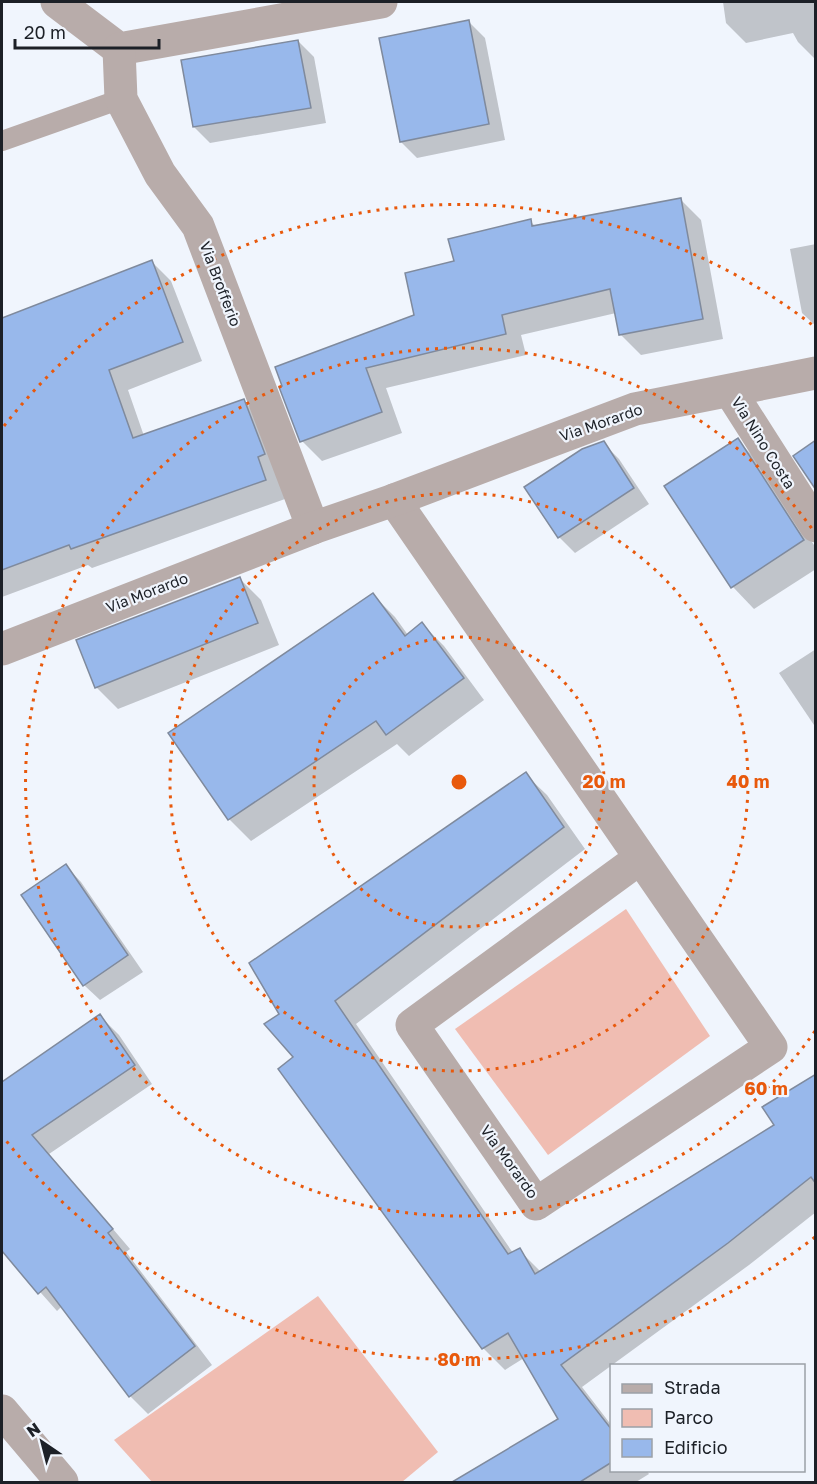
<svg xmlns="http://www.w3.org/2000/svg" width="817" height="1484" viewBox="0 0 817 1484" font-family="'Golos Text',sans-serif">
	<rect width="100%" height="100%" fill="#f0f5fd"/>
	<!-- green -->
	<g fill="#f0bdb2">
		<path d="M 626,909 L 710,1036 L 548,1155 L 455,1029 Z"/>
		<path d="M 318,1296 L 438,1452 L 402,1482 L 152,1482 L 114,1440 Z"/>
	</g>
	<!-- shadow -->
	<g fill="#0003">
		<path d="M 723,2 L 816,2 L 816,60 L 798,42 L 793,33 L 746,43 L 726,23 Z"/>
		<path d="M 469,22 L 485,38 L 505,140 L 417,158 L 401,142 Z"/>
		<path d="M 298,41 L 314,57 L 326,123 L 210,143 L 194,127 Z"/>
		<path d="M 680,199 L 701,220 L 723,339 L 641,355 L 620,334 L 616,313 L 521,335 L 526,355 L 386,388 L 402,433 L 322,461 L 302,441 L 281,388 L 416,316 L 456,262 L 530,221 L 536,227 Z"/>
		<path d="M 816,244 L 816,326 L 802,313 L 790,249 Z"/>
		<path d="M 152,262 L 171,281 L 202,361 L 128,390 L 144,436 L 244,401 L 263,421 L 285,499 L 92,568 L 88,565 L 2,597 L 2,320 Z"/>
		<path d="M 737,440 L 759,462 L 816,548 L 816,569 L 754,609 L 733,587 L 666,487 Z"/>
		<path d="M 603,443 L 619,459 L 649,504 L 575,553 L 559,537 L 526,488 Z"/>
		<path d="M 239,578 L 261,600 L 279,645 L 118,709 L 96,687 Z"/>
		<path d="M 373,595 L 395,617 L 408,635 L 422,624 L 444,646 L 484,700 L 409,756 L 397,744 L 251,841 L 229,819 L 170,733 Z"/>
		<path d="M 816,649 L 816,728 L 779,673 Z"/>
		<path d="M 525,774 L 547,795 L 585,849 L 356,1024 L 513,1253 L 519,1250 L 541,1272 L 777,1125 L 816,1076 L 816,1212 L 749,1265 L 582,1387 L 612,1426 L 612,1470 L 646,1470 L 649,1474 L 636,1482 L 454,1482 L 560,1420 L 524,1358 L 505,1370 L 483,1348 L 295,1057 L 281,1014 Z"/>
		<path d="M 66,866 L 81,882 L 143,972 L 100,1000 L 84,985 Z"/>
		<path d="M 100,1016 L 119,1035 L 152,1084 L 49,1154 L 130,1249 L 126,1252 L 212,1365 L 148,1414 L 130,1396 L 62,1306 L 57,1311 L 2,1249 L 2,1201 L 7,1196 L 2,1187 L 2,1084 Z"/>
	</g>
	<!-- building -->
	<g fill="#98b8eb" stroke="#7f8a9d" stroke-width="1.5">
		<path d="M 469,20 L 489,124 L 400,142 L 379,38 Z"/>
		<path d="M 298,40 L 311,108 L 193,127 L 181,60 Z"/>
		<path d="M 681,198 L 703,319 L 619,335 L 610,289 L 502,315 L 506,334 L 366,368 L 382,412 L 300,442 L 279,387 L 282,386 L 275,367 L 414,315 L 405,273 L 454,261 L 448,239 L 531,219 L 532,226 Z"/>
		<path d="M 152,260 L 183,342 L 109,370 L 133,438 L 244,399 L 265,454 L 258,457 L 266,480 L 71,549 L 69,545 L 2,570 L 2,318 Z"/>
		<path d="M 738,438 L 804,540 L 731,588 L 664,486 Z"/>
		<path d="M 816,440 L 816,490 L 793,456 Z"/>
		<path d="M 604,441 L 634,488 L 558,538 L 524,487 L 582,449 Z"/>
		<path d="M 240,577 L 258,623 L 95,688 L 76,640 Z"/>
		<path d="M 373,593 L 405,636 L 422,622 L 464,678 L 386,735 L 376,721 L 228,820 L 168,733 Z"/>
		<path d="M 526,772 L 564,827 L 335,1001 L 508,1254 L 520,1248 L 535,1274 L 774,1125 L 762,1107 L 816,1074 L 816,1184 L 811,1177 L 728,1243 L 561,1365 L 612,1430 L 612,1462 L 580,1482 L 452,1482 L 558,1419 L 508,1333 L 482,1349 L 278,1069 L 293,1057 L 264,1024 L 279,1014 L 249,963 Z"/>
		<path d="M 66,864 L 128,955 L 83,986 L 21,895 Z"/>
		<path d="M 100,1014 L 135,1065 L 32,1135 L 113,1229 L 108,1233 L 195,1346 L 129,1397 L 46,1287 L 38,1294 L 2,1251 L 2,1082 Z"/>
	</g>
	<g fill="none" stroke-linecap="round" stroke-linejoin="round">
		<!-- service -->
		<path stroke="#b8acaa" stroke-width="20" d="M 2,141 L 121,99"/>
		<!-- minor -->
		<g stroke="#b8acaa" stroke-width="33">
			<path d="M 57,2 L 119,49 L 381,2"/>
			<path d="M 119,49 L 121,99 L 160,174 L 198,226 L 313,528"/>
			<path d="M 730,391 L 816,526"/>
			<path d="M 394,500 L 771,1047 L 536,1204 L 412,1025 L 639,859"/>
			<path d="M 2,649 L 313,528 L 394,500 L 635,409 L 816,373"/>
		</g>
		<!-- tertiary -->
		<path stroke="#b8acaa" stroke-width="33" d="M 2,1411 L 62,1482"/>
	</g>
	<!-- distance rings -->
	<g fill="none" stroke="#e8590c" stroke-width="3" stroke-dasharray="3 6">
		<circle cx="459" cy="782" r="145"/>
		<circle cx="459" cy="782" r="289"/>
		<path d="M815 1031A434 434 0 1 1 815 533"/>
		<path d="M815 1237A578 578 0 0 1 4 1138M4 426A578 578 0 0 1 815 327"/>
	</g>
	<g text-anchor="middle" stroke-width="4.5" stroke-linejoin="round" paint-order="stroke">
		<!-- street labels -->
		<g font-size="15" fill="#1c2027" stroke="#f0f5fd">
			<text transform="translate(220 284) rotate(69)" y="5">Via Brofferio</text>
			<text transform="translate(601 423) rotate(-19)" y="5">Via Morardo</text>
			<text transform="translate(763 443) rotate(58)" y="5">Via Nino Costa</text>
			<text transform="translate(147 593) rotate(-21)" y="5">Via Morardo</text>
			<text transform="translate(509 1162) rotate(54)" y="5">Via Morardo</text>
		</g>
	</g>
	<circle cx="459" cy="782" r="9" fill="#e8590c" stroke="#f0f5fd" stroke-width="3"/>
	<g font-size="18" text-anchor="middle" font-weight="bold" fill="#e8590c" stroke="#f0f5fd" stroke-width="4.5" stroke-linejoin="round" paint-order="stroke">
		<text x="604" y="788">20 m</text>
		<text x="748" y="788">40 m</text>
		<text x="766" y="1095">60 m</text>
		<text x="459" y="1366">80 m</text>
	</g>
	<!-- border -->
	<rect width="817" height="1484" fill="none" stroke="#1c2027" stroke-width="6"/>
	<!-- legend -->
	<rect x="610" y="1364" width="195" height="108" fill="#f0f5fd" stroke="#9ba0a7" stroke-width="1.5"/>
	<rect x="622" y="1384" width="30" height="9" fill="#b8acaa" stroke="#9ba0a7" stroke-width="1.5"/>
	<text x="664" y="1394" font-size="18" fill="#1c2027">Strada</text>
	<rect x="622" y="1409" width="30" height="18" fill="#f0bdb2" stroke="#9ba0a7" stroke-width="1.5"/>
	<text x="664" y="1424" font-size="18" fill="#1c2027">Parco</text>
	<rect x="622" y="1439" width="30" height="18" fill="#98b8eb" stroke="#9ba0a7" stroke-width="1.5"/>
	<text x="664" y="1454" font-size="18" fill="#1c2027">Edificio</text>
	<!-- north arrow -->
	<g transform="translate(42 1442) rotate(325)" stroke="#f0f5fd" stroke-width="4.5" paint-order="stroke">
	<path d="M0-4.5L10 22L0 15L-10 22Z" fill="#1c2027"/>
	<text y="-9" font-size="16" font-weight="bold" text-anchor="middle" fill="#1c2027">N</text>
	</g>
	<!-- scale -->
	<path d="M15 39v9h144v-9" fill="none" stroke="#1c2027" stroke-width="3"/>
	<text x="24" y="39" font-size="18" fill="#1c2027" stroke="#f0f5fd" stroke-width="4.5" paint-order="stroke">20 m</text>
</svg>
